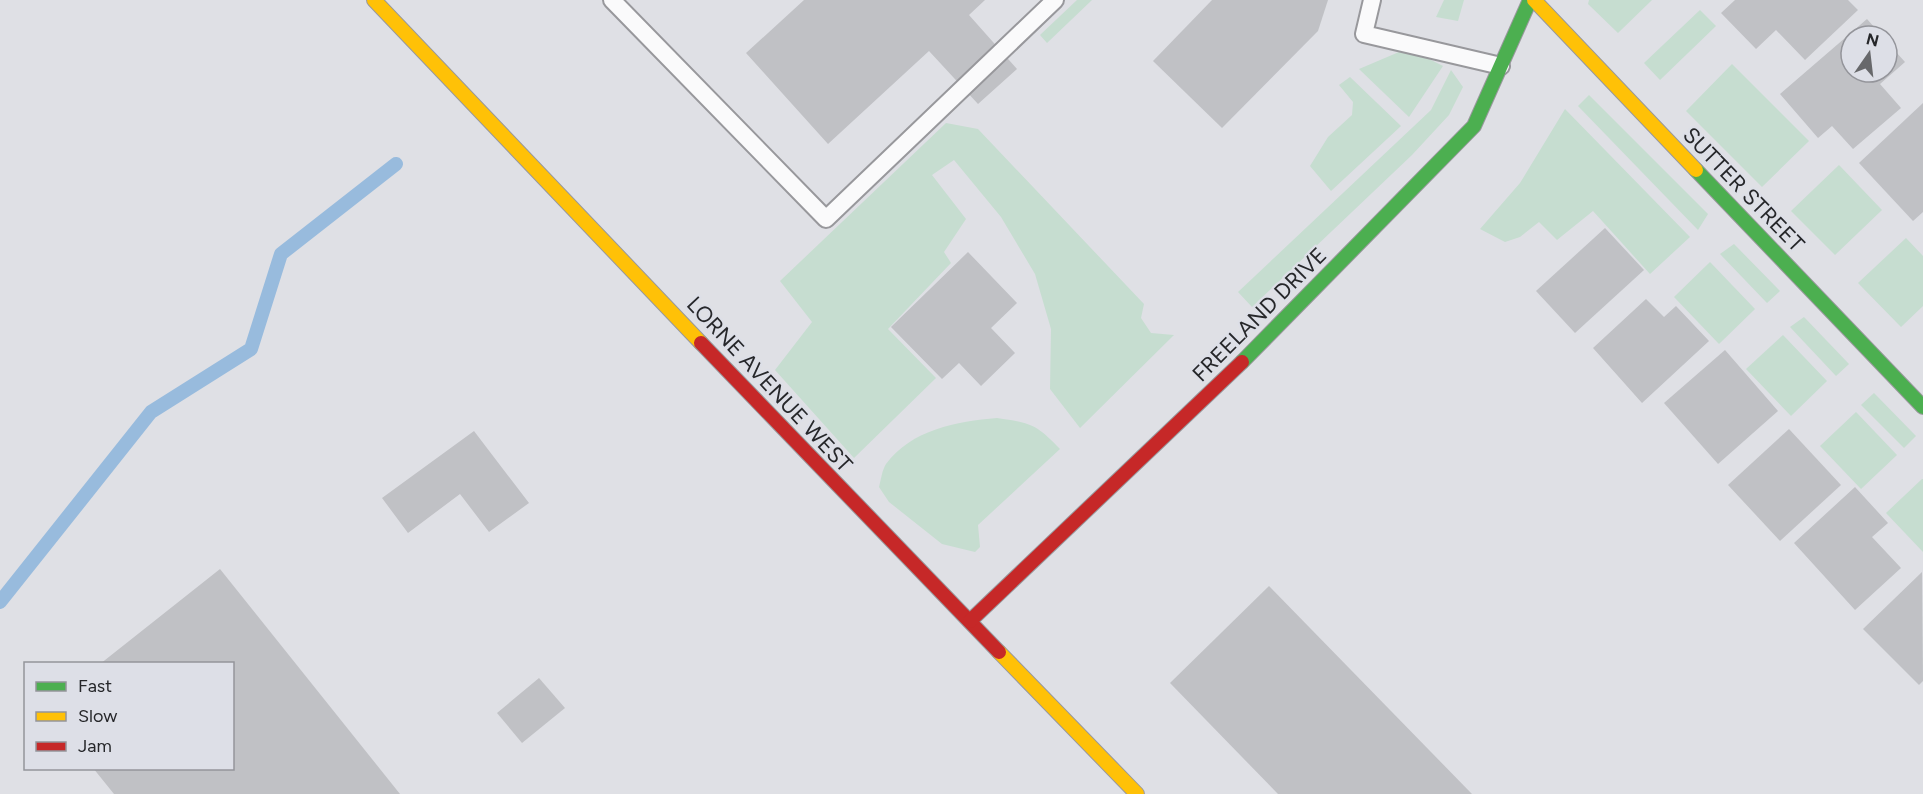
<svg xmlns="http://www.w3.org/2000/svg" width="1923" height="794" viewBox="0 0 1923 794" font-family="Figtree,sans-serif">
	<rect width="100%" height="100%" fill="#dfe0e5"/>
	<!-- green -->
	<g fill="#c6ddd0">
		<path d="M 1077,0 L 1092,0 L 1047,43 L 1040,35 Z"/>
		<path d="M 1444,0 L 1464,0 L 1458,21 L 1436,17 Z"/>
		<path d="M 1589,0 L 1652,0 L 1618,33 L 1588,4 Z"/>
		<path d="M 1700,10 L 1716,26 L 1660,80 L 1644,63 Z"/>
		<path d="M 1399,52 L 1423,56 L 1443,66 L 1409,117 L 1359,69 Z"/>
		<path d="M 1732,64 L 1809,141 L 1762,187 L 1686,111 Z"/>
		<path d="M 1451,70 L 1463,87 L 1449,115 L 1412,155 L 1252,307 L 1238,292 L 1431,110 Z"/>
		<path d="M 1350,77 L 1401,126 L 1331,191 L 1310,166 L 1328,137 L 1352,115 L 1353,102 L 1339,85 Z"/>
		<path d="M 1589,95 L 1708,214 L 1698,230 L 1578,106 Z"/>
		<path d="M 1565,109 L 1690,237 L 1650,274 L 1593,211 L 1557,240 L 1539,222 L 1520,237 L 1505,242 L 1480,229 L 1520,183 Z"/>
		<path d="M 946,123 L 978,129 L 1144,304 L 1141,318 L 1151,333 L 1174,335 L 1080,428 L 1050,389 L 1051,329 L 1035,274 L 1001,217 L 954,160 L 932,175 L 966,219 L 944,252 L 951,263 L 888,329 L 936,378 L 854,458 L 775,370 L 812,322 L 780,281 Z"/>
		<path d="M 1839,165 L 1882,210 L 1835,255 L 1791,211 Z"/>
		<path d="M 1906,238 L 1923,256 L 1923,306 L 1901,327 L 1858,283 Z"/>
		<path d="M 1734,244 L 1780,291 L 1767,303 L 1720,254 Z"/>
		<path d="M 1710,262 L 1755,309 L 1719,344 L 1674,297 Z"/>
		<path d="M 1804,317 L 1849,364 L 1836,376 L 1790,327 Z"/>
		<path d="M 1783,335 L 1827,381 L 1791,416 L 1746,369 Z"/>
		<path d="M 1874,393 L 1916,436 L 1904,448 L 1861,405 Z"/>
		<path d="M 1856,412 L 1897,455 L 1861,489 L 1820,446 Z"/>
		<path d="M 997,418 C 1031,423 1036,424 1060,449 L 978,525 L 980,547 L 975,552 L 942,544 L 889,502 L 879,487 C 881,480 882,470 886,464 C 911,430 957,421 997,418 Z"/>
		<path d="M 1922,479 L 1923,479 L 1923,552 L 1886,513 Z"/>
	</g>
	<g fill="none" stroke-linecap="round" stroke-linejoin="round">
		<!-- stream -->
		<path stroke="#98bbdd" stroke-width="14" d="M 0,602 L 151,412 L 251,349 L 281,254 L 396,164"/>
	</g>
	<!-- building -->
	<g fill="#c0c1c5">
		<path d="M 804,0 L 985,0 L 969,15 L 1017,69 L 978,104 L 929,51 L 828,144 L 746,53 Z"/>
		<path d="M 1212,0 L 1328,0 L 1318,31 L 1222,128 L 1153,61 Z"/>
		<path d="M 1735,0 L 1848,0 L 1858,10 L 1805,60 L 1776,30 L 1756,49 L 1721,13 Z"/>
		<path d="M 1867,19 L 1882,36 L 1851,36 L 1851,72 L 1887,72 L 1887,42 L 1905,62 L 1880,84 L 1901,108 L 1853,149 L 1832,126 L 1818,138 L 1780,94 Z"/>
		<path d="M 1923,103 L 1923,212 L 1913,221 L 1859,163 Z"/>
		<path d="M 1605,228 L 1644,270 L 1575,333 L 1536,291 Z"/>
		<path d="M 968,252 L 1017,303 L 991,328 L 1015,353 L 981,386 L 959,363 L 942,379 L 891,327 Z"/>
		<path d="M 1646,299 L 1664,317 L 1676,306 L 1709,341 L 1642,403 L 1593,348 Z"/>
		<path d="M 1725,350 L 1778,411 L 1718,464 L 1664,403 Z"/>
		<path d="M 1789,429 L 1841,485 L 1780,541 L 1728,485 Z"/>
		<path d="M 474,431 L 529,503 L 489,532 L 460,494 L 408,533 L 382,498 Z"/>
		<path d="M 1855,487 L 1888,523 L 1872,537 L 1901,568 L 1855,610 L 1794,543 Z"/>
		<path d="M 220,569 L 400,794 L 114,794 L 93,768 L 232,768 L 232,664 L 100,664 Z"/>
		<path d="M 1922,572 L 1923,681 L 1919,685 L 1863,629 Z"/>
		<path d="M 1269,586 L 1472,794 L 1278,794 L 1170,683 Z"/>
		<path d="M 539,678 L 565,708 L 522,743 L 497,713 Z"/>
	</g>
	<g fill="none" stroke-linecap="round" stroke-linejoin="round">
		<!-- lane casing -->
		<g stroke="#98989c" stroke-width="20">
			<g id="lane">
				<path d="M 612,0 L 826,219 L 1055,0"/>
				<path d="M 1372,0 L 1364,34 L 1501,66"/>
			</g>
		</g>
		<!-- fast casing -->
		<g stroke="#98989c" stroke-width="16">
			<g id="fast">
				<path d="M 1696,170 L 1923,407"/>
				<path d="M 1242,362 L 1474,126 L 1530,0"/>
			</g>
		</g>
		<!-- slow casing -->
		<g stroke="#98989c" stroke-width="16">
			<g id="slow">
				<path d="M 374,0 L 701,343"/>
				<path d="M 1534,0 L 1696,170"/>
				<path d="M 999,652 L 1137,794"/>
			</g>
		</g>
		<!-- jam casing -->
		<g stroke="#98989c" stroke-width="16">
			<g id="jam">
				<path d="M 701,343 L 999,652"/>
				<path d="M 970,621 L 1242,362"/>
			</g>
		</g>
		<!-- lane -->
		<use href="#lane" stroke="#fafafb" stroke-width="16"/>
		<!-- fast -->
		<use href="#fast" stroke="#4caf50" stroke-width="14"/>
		<!-- slow -->
		<use href="#slow" stroke="#ffc107" stroke-width="14"/>
		<!-- jam -->
		<use href="#jam" stroke="#c62828" stroke-width="14"/>
	</g>
	<g text-anchor="middle" stroke-width="4.5" stroke-linejoin="round" paint-order="stroke">
		<!-- street labels -->
		<g font-size="22" fill="#26272a" stroke="#dddfe7">
			<text transform="translate(1744 189) rotate(46)" y="8">SUTTER STREET</text>
			<text transform="translate(1259 314) rotate(-45)" y="8">FREELAND DRIVE</text>
			<text transform="translate(770 384) rotate(47)" y="8">LORNE AVENUE WEST</text>
		</g>
	</g>
	<!-- legend -->
	<rect x="24" y="662" width="210" height="108" fill="#dddfe7" stroke="#94959b" stroke-width="1.5"/>
	<rect x="36" y="682" width="30" height="9" fill="#4caf50" stroke="#94959b" stroke-width="1.5"/>
	<text x="78" y="692" font-size="18" fill="#26272a">Fast</text>
	<rect x="36" y="712" width="30" height="9" fill="#ffc107" stroke="#94959b" stroke-width="1.5"/>
	<text x="78" y="722" font-size="18" fill="#26272a">Slow</text>
	<rect x="36" y="742" width="30" height="9" fill="#c62828" stroke="#94959b" stroke-width="1.5"/>
	<text x="78" y="752" font-size="18" fill="#26272a">Jam</text>
	<!-- north arrow -->
	<g transform="translate(1869 54) rotate(14)"><circle r="28" fill="#dddfe7" stroke="#94959b" stroke-width="1.5"/>
	<path d="M0-4.5L10 22L0 15L-10 22Z" fill="#67686b"/>
	<text y="-9" font-size="16" font-weight="bold" text-anchor="middle" fill="#26272a">N</text>
	</g>
</svg>
